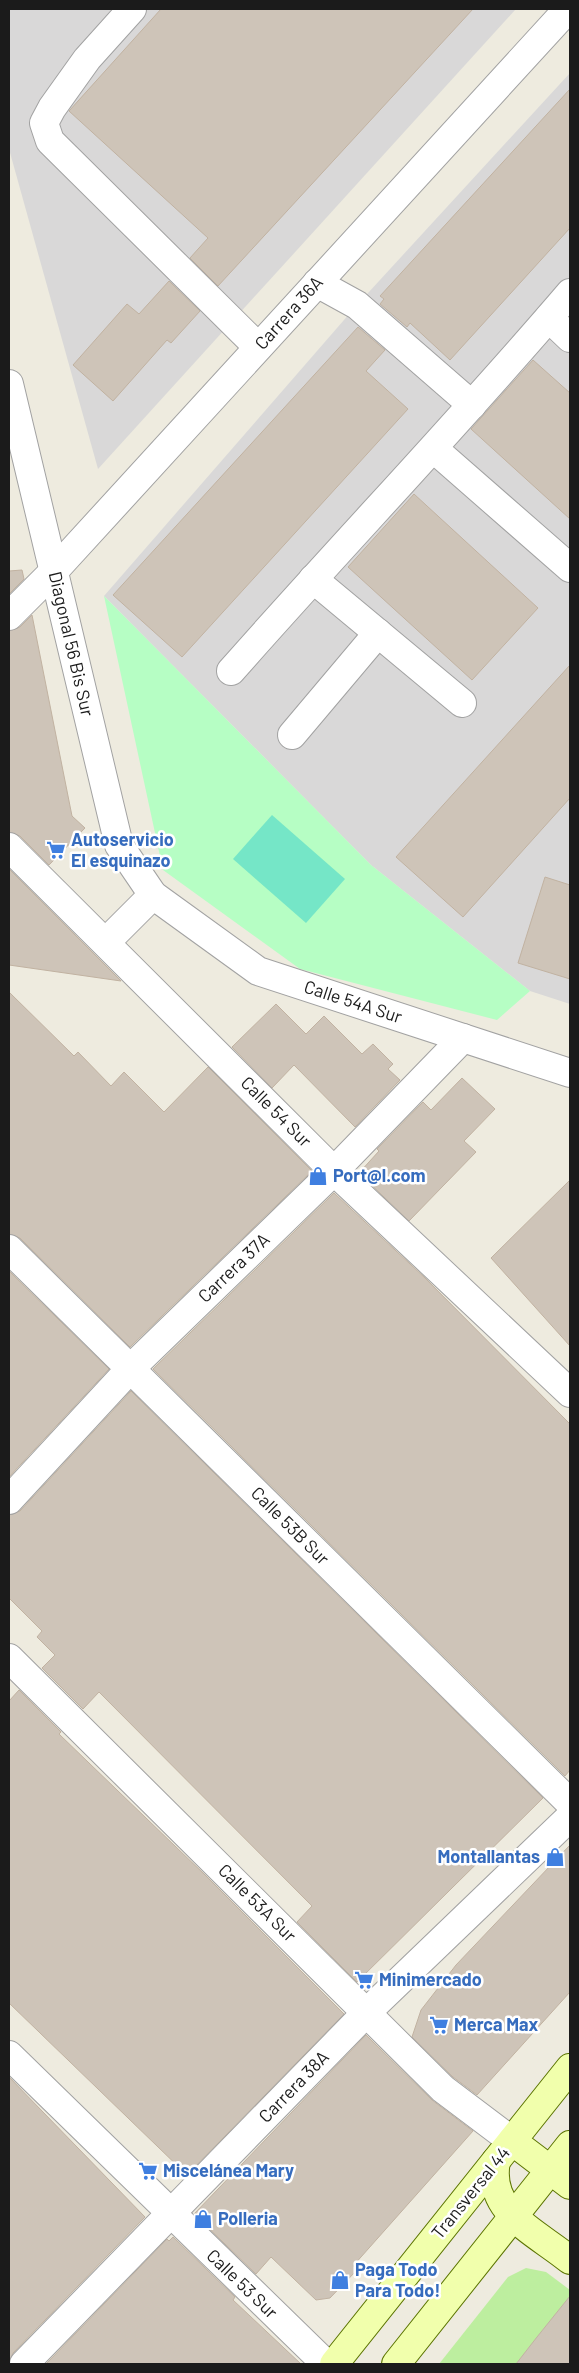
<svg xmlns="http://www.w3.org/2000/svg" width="579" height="2373" viewBox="0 0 579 2373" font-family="Barlow,sans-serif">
	<rect width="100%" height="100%" fill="#eeebdf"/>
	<!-- residential -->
	<g fill="#d9d8d8">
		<path d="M 9,9 L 516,9 L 98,469 L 9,149 Z"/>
		<path d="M 570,73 L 570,1004 L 530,991 L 371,865 L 104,596 L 357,305 Z"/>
	</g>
	<!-- grass -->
	<path fill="#bdee9f" d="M 526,2268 L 546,2272 L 570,2290 L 570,2296 L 516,2364 L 439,2364 L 508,2277 Z"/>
	<!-- park -->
	<path fill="#b6fec4" d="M 104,596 L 371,865 L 530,991 L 497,1020 L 300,969 L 163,870 Z"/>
	<!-- pitch -->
	<path fill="#75e6c7" d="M 272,815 L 345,879 L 306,923 L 233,859 Z"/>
	<!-- building -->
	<g fill="#cec4b8" stroke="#c1b2a1">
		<path d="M 161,9 L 473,9 L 218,286 L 190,258 L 208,238 L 69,111 Z"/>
		<path d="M 570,89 L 570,228 L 450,360 L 410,323 L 407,327 L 380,304 L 384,299 L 380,296 Z"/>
		<path d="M 169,281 L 200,311 L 171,343 L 167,340 L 113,401 L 73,365 L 127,304 L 139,314 Z"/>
		<path d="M 358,327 L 385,350 L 366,371 L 408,409 L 182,657 L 113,595 Z"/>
		<path d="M 533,360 L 570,393 L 570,519 L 471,429 Z"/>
		<path d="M 414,494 L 538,608 L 472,680 L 348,567 Z"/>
		<path d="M 22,570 L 24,579 L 9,594 L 9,571 Z"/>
		<path d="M 32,615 L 72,816 L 85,828 L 49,865 L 20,836 L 9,832 L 9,631 L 20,627 Z"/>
		<path d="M 570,665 L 570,798 L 463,917 L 396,857 Z"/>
		<path d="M 9,869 L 121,981 L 9,965 Z"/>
		<path d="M 545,877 L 570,885 L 570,979 L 518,963 Z"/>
		<path d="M 9,992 L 74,1056 L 78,1052 L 111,1086 L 124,1072 L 164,1112 L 208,1067 L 312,1171 L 130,1347 L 20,1238 L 9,1234 Z"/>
		<path d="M 276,1004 L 306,1034 L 324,1016 L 362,1054 L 373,1044 L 393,1064 L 388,1069 L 400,1080 L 355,1127 L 294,1065 L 272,1088 L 232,1047 Z"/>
		<path d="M 462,1078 L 495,1109 L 464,1141 L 476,1152 L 409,1221 L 359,1173 L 379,1151 L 377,1149 L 423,1102 L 431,1110 Z"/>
		<path d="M 570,1180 L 570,1346 L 491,1258 Z"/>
		<path d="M 334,1193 L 425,1278 L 570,1424 L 570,1770 L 565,1776 L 153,1369 Z"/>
		<path d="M 9,1271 L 109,1369 L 9,1477 Z"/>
		<path d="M 131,1391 L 543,1798 L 357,1982 L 297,1922 L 312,1906 L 99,1692 L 83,1709 L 42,1668 L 55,1655 L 37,1637 L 42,1631 L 9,1598 L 9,1515 L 20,1511 Z"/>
		<path d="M 19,1690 L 61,1732 L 59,1734 L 204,1874 L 344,2014 L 187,2175 L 9,2003 L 9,1701 Z"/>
		<path d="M 570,1845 L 570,1992 L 477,2095 L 453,2077 L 412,2037 L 421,2010 L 456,1965 Z"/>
		<path d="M 366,2035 L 432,2100 L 473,2131 L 353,2266 L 357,2270 L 330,2298 L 316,2300 L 271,2257 L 256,2274 L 194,2214 Z"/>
		<path d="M 9,2077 L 145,2217 L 13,2353 L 9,2364 Z"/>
		<path d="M 173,2237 L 235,2297 L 233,2300 L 301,2364 L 46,2364 L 167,2239 L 169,2241 Z"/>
		<path d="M 570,2296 L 570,2364 L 516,2364 L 537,2337 Z"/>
	</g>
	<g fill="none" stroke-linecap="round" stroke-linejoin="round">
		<!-- street casing -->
		<g stroke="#a2a2a2" stroke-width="30">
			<g id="street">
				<path d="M 132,9 L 87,59 L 52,108 L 44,123 L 50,141 L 258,347"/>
				<path d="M 317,283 L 357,305 L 472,405"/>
				<path d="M 549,318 L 570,338"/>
				<path d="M 9,384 L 119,845 L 153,895 L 258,971 L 570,1073"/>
				<path d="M 434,449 L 570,568"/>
				<path d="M 313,579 L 462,703"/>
				<path d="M 9,616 L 54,571 L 568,9"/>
				<path d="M 231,671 C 343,544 460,422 570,293"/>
				<path d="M 292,735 L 378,633"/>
				<path d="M 9,847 L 334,1171 L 570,1393"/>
				<path d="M 106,942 L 153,895"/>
				<path d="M 9,1249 L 570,1803"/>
				<path d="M 9,1500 L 131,1368 L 334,1171 L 463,1038"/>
				<path d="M 9,1658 L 443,2089 L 512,2141"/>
				<path d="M 9,2055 L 326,2364"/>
				<path d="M 24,2364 L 367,2012 L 570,1817"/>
			</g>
		</g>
		<!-- secondary casing -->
		<g stroke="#5b7400" stroke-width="30">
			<g id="secondary">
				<path d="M 512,2141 L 570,2185"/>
				<path d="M 496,2161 C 486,2212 536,2232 570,2260"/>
				<path d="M 334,2364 L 570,2068"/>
				<path d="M 396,2364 L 570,2145"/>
			</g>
		</g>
		<!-- street -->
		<use href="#street" stroke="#fff" stroke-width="28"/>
		<!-- secondary -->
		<use href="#secondary" stroke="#f1ffac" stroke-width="28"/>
	</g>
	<!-- icons -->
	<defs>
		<g id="supermarket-bare" transform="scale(1.5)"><path d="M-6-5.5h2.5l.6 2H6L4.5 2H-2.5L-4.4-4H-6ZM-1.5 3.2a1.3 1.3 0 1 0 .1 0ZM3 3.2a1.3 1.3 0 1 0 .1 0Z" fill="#3f7fe0" stroke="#fff" stroke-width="2.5" paint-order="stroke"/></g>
		<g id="shop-bare" transform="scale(1.5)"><path d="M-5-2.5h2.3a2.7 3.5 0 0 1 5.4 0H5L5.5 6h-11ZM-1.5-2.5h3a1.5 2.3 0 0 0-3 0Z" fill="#3f7fe0" stroke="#fff" stroke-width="2.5" paint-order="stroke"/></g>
	</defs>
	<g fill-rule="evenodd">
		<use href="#supermarket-bare" x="56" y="850"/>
		<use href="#shop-bare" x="318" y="1176"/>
		<use href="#shop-bare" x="555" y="1857"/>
		<use href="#supermarket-bare" x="364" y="1980"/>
		<use href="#supermarket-bare" x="439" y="2025"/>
		<use href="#supermarket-bare" x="148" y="2171"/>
		<use href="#shop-bare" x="203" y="2219"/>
		<use href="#shop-bare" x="340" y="2280"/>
	</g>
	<g text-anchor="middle" stroke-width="5" stroke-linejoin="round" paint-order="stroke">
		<!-- street labels -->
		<g font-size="18" fill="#1b1b1b" stroke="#fff">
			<text transform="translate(289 313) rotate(-48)" y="6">Carrera 36A</text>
			<text transform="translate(71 644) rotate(77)" y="6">Diagonal 56 Bis Sur</text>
			<text transform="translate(353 1002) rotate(18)" y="6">Calle 54A Sur</text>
			<text transform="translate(276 1112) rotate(45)" y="6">Calle 54 Sur</text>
			<text transform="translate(234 1268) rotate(-44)" y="6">Carrera 37A</text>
			<text transform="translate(290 1526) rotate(45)" y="6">Calle 53B Sur</text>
			<text transform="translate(257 1903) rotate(45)" y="6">Calle 53A Sur</text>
			<text transform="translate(294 2087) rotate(-46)" y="6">Carrera 38A</text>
			<text transform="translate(471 2193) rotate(-51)" y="6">Transversal 44</text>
			<text transform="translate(242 2284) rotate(44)" y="6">Calle 53 Sur</text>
		</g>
		<!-- shop labels -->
		<g font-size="18" font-weight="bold" fill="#366cbe" stroke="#fff" text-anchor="start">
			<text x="71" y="846">Autoservicio<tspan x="71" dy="21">El esquinazo</tspan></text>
			<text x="333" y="1182">Port@l.com</text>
			<text x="540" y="1863" text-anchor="end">Montallantas</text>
			<text x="379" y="1986">Minimercado</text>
			<text x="454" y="2031">Merca Max</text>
			<text x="163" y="2177">Miscelánea Mary</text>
			<text x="218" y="2225">Polleria</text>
			<text x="355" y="2276">Paga Todo<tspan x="355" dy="21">Para Todo!</tspan></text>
		</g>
	</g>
	<!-- border -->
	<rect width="579" height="2373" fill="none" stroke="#1b1b1b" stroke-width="20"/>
</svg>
